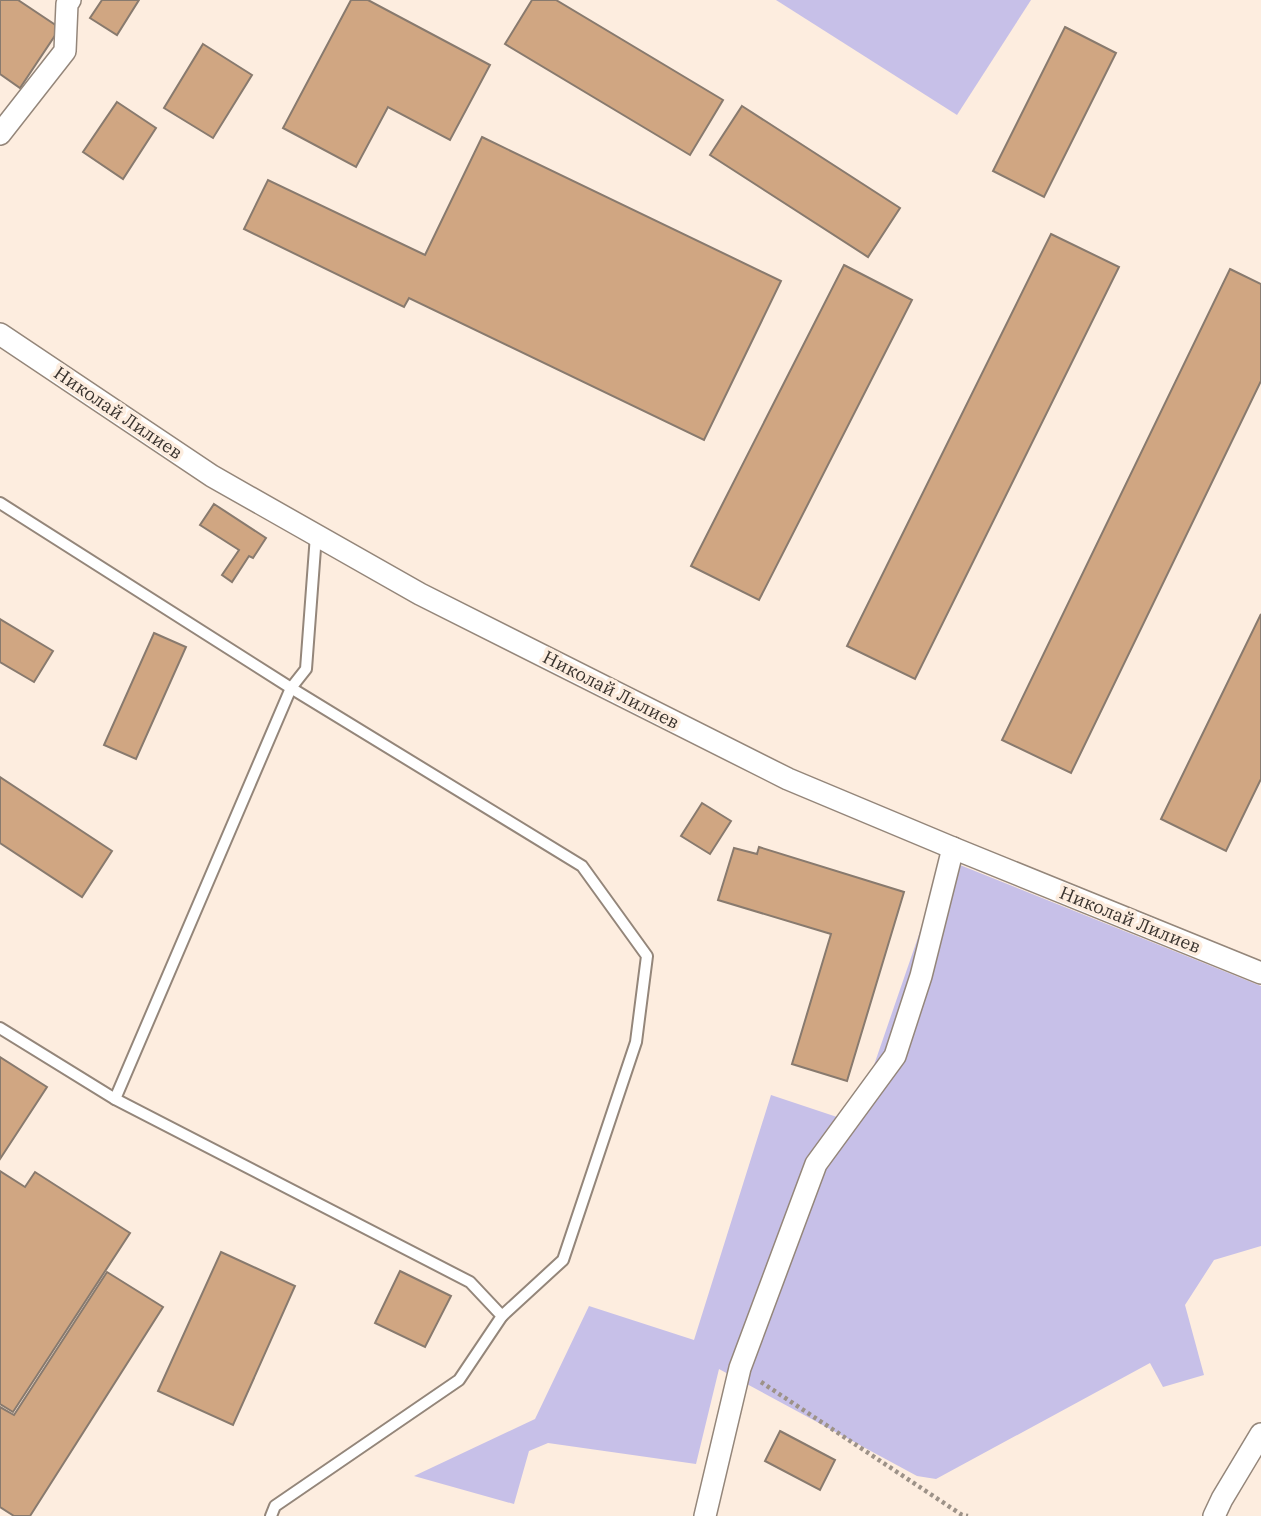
<svg xmlns="http://www.w3.org/2000/svg" width="1261" height="1516" viewBox="0 0 1261 1516" font-family="'IBM Plex Serif',serif">
	<rect width="100%" height="100%" fill="#fdeddf"/>
	<!-- green -->
	<g fill="#c7c0e8">
		<path d="M 776,0 L 1031,0 L 957,115 Z"/>
		<path d="M 945,859 L 1261,986 L 1261,1246 L 1214,1260 L 1185,1305 L 1204,1375 L 1163,1387 L 1150,1363 L 936,1479 L 917,1476 L 719,1369 L 696,1464 L 548,1443 L 529,1451 L 514,1504 L 414,1476 L 535,1419 L 589,1306 L 694,1340 L 771,1095 L 837,1117 L 863,1097 Z"/>
	</g>
	<!-- building -->
	<g fill="#d0a682" stroke="#887a6e" stroke-width="2">
		<path d="M 0,0 L 18,0 L 60,28 L 20,88 L 0,74 Z"/>
		<path d="M 102,0 L 139,0 L 117,35 L 90,18 Z"/>
		<path d="M 351,0 L 368,0 L 490,65 L 450,140 L 388,107 L 356,167 L 283,128 Z"/>
		<path d="M 532,0 L 556,0 L 723,100 L 690,155 L 505,44 Z"/>
		<path d="M 1065,27 L 1116,53 L 1044,197 L 993,171 Z"/>
		<path d="M 203,44 L 252,75 L 213,138 L 164,108 Z"/>
		<path d="M 117,102 L 156,128 L 123,179 L 83,152 Z"/>
		<path d="M 742,106 L 900,208 L 868,257 L 710,155 Z"/>
		<path d="M 482,137 L 781,281 L 704,440 L 409,298 L 404,307 L 244,229 L 268,180 L 425,255 Z"/>
		<path d="M 1051,234 L 1119,267 L 915,679 L 847,646 Z"/>
		<path d="M 844,265 L 912,300 L 759,600 L 691,566 Z"/>
		<path d="M 1230,269 L 1261,284 L 1261,381 L 1071,773 L 1002,740 Z"/>
		<path d="M 214,504 L 266,538 L 253,558 L 249,556 L 232,582 L 222,575 L 239,550 L 200,525 Z"/>
		<path d="M 1261,614 L 1261,779 L 1226,851 L 1161,819 Z"/>
		<path d="M 0,619 L 53,651 L 34,682 L 0,662 Z"/>
		<path d="M 154,633 L 186,647 L 136,759 L 104,745 Z"/>
		<path d="M 0,777 L 112,851 L 82,897 L 0,843 Z"/>
		<path d="M 702,803 L 731,821 L 710,854 L 681,836 Z"/>
		<path d="M 759,847 L 904,892 L 847,1081 L 792,1064 L 831,934 L 718,900 L 734,848 L 757,854 Z"/>
		<path d="M 0,1057 L 47,1087 L 0,1159 Z"/>
		<path d="M 0,1171 L 25,1187 L 35,1172 L 130,1233 L 13,1412 L 0,1404 Z"/>
		<path d="M 221,1252 L 295,1286 L 233,1425 L 158,1391 Z"/>
		<path d="M 400,1271 L 451,1296 L 425,1347 L 375,1323 Z"/>
		<path d="M 107,1272 L 163,1307 L 30,1516 L 14,1516 L 0,1507 L 0,1407 L 14,1415 Z"/>
		<path d="M 780,1431 L 835,1460 L 820,1490 L 765,1461 Z"/>
	</g>
	<g fill="none" stroke-linecap="round" stroke-linejoin="round">
		<!-- lane casing -->
		<g stroke="#94867a" stroke-width="14">
			<g id="lane">
				<path d="M 0,503 L 291,688 L 582,866 L 647,956 L 636,1042 L 563,1260 L 502,1316"/>
				<path d="M 0,1028 L 115,1099 L 470,1282 L 502,1316 L 459,1380 L 275,1506 L 271,1516"/>
				<path d="M 115,1099 L 291,688 L 306,669 L 316,535"/>
			</g>
		</g>
		<!-- street casing -->
		<g stroke="#94867a" stroke-width="24">
			<g id="street">
				<path d="M 0,134 L 65,51 L 67,4 L 70,0"/>
				<path d="M 0,334 L 212,476 L 420,594 L 788,779 L 953,848 L 1261,973"/>
				<path d="M 705,1516 L 740,1368 L 816,1164 L 895,1056 L 921,976 L 953,848"/>
				<path d="M 1214,1516 L 1222,1499 L 1261,1434"/>
			</g>
		</g>
		<!-- path -->
		<path stroke="#9d9288" stroke-width="4.5" stroke-dasharray="3.5 3.5" stroke-linecap="butt" d="M 761,1382 L 962,1515 L 968,1516"/>
		<!-- lane -->
		<use href="#lane" stroke="#fff" stroke-width="10"/>
		<!-- street -->
		<use href="#street" stroke="#fff" stroke-width="21"/>
	</g>
	<g text-anchor="middle" stroke-width="7" stroke-linejoin="round" paint-order="stroke">
		<!-- street labels -->
		<g font-size="18" fill="#39332e" stroke="#fdeddf">
			<text transform="translate(118 413) rotate(34)" y="6">Николай Лилиев</text>
			<text transform="translate(611 690) rotate(27)" y="6">Николай Лилиев</text>
			<text transform="translate(1130 920) rotate(22)" y="6">Николай Лилиев</text>
		</g>
	</g>
</svg>
